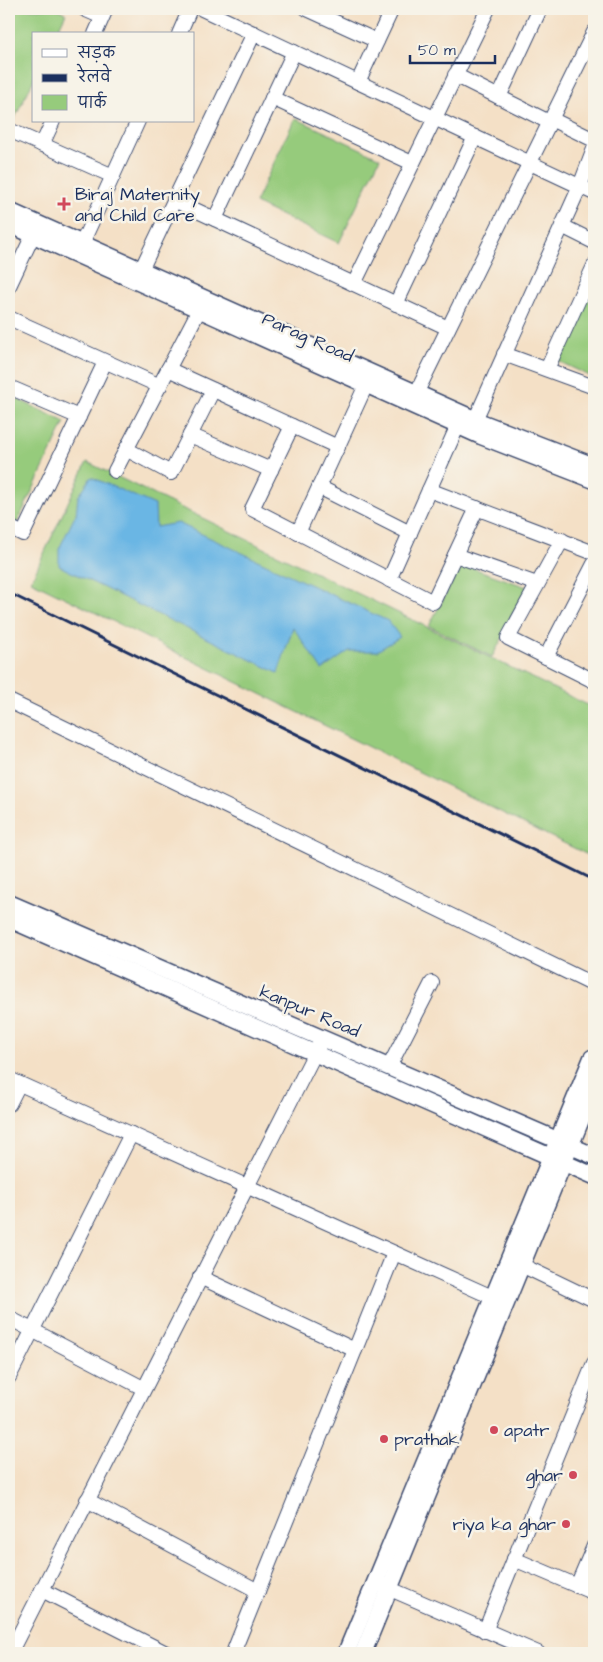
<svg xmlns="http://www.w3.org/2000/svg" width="603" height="1662" viewBox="0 0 603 1662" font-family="'Architects Daughter','Playpen Sans Deva',sans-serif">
	<rect width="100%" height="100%" fill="#f7f3e8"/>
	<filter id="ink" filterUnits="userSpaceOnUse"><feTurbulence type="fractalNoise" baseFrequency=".02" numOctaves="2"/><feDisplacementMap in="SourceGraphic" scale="10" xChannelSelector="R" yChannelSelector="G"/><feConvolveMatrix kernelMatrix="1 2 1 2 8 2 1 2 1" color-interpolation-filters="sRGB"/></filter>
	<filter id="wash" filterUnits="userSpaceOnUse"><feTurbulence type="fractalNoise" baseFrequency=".0096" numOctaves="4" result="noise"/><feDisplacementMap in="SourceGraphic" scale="20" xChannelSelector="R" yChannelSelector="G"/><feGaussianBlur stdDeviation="1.12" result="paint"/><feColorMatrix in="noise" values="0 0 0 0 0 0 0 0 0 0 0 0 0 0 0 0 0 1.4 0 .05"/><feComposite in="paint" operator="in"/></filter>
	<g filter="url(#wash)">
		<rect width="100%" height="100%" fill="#f4e0c6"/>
		<!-- green -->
		<g fill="#96cb7c" stroke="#587d6d">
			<path d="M 9,9 L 57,9 L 66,13 L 56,34 L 34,34 L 34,79 L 13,122 L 9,120 Z"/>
			<path d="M 295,118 L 380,158 L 339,243 L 255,203 Z"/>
			<path d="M 594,281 L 594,378 L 558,361 Z"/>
			<path d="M 9,395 L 65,422 L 17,523 L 9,519 Z"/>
			<path d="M 87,462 L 594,708 L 594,858 L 31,581 Z"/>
			<path d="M 461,564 L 530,588 L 492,657 L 429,626 Z"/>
		</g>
		<!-- water -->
		<path fill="#6bb6e4" stroke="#4372a1" d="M 91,477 L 155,505 L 156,527 L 178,523 L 388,621 L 400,637 L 377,651 L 349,651 L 322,670 L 293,627 L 278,673 L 59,566 L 59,549 L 76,514 L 78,497 Z"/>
	</g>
	<g filter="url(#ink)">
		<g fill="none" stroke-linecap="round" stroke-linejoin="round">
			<!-- minor casing -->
			<g stroke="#3c4a6e" stroke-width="16">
				<g id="minor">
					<path d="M 84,9 L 102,17"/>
					<path d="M 202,9 L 594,193"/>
					<path d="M 307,9 L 377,41"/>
					<path d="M 95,34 L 106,9"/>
					<path d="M 179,34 L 190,9"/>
					<path d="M 455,75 L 549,122"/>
					<path d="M 358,82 L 392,9"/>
					<path d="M 499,97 L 540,9"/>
					<path d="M 272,98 L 412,163"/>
					<path d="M 551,119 L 594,140"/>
					<path d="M 9,130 L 113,176"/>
					<path d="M 42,145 L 53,121"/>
					<path d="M 174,200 L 448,328"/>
					<path d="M 215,219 L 294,52"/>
					<path d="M 562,226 L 594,242"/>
					<path d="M 78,252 L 138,121"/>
					<path d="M 141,270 L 254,33"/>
					<path d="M 354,284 L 488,9"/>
					<path d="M 9,286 L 33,235"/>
					<path d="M 396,304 L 475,137"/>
					<path d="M 9,318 L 160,386"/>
					<path d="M 504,354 L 594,387"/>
					<path d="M 168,369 L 338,447"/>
					<path d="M 547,369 L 594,266"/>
					<path d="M 9,387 L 79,417"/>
					<path d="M 412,402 L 594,32"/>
					<path d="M 475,420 L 580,186 L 594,149"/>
					<path d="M 292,426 L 252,509 L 433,602 L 477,508"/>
					<path d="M 190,435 L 271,470"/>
					<path d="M 126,449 L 171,473 L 213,390"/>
					<path d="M 115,471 L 199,310"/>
					<path d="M 319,487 L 410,533"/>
					<path d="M 429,490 L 594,553"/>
					<path d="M 9,527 L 23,534 L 105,362"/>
					<path d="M 298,533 L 366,385"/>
					<path d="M 562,540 L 508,638 L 594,681"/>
					<path d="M 455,555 L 537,584"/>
					<path d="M 389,580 L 458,425"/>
					<path d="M 546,657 L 594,564"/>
					<path d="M 9,701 L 594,985"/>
					<path d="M 389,1067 L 432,983"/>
					<path d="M 9,1079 L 492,1297"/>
					<path d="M 9,1104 L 19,1084"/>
					<path d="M 513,1261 L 594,1300"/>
					<path d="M 200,1277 L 355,1350"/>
					<path d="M 9,1318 L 143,1388"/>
					<path d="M 9,1377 L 131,1134"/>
					<path d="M 87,1500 L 258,1591"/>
					<path d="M 514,1559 L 594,1593"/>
					<path d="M 381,1585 L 538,1653"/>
					<path d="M 577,1586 L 594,1546"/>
					<path d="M 42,1590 L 166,1653"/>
					<path d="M 485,1631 L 594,1363"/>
					<path d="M 10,1653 L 319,1045"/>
					<path d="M 233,1653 L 394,1253"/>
				</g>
			</g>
			<!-- tertiary casing -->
			<g stroke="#3c4a6e" stroke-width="19">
				<g id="tertiary">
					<path d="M 9,211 L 483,423 L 594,466"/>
					<path d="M 9,224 L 481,436 L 594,480"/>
					<path d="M 9,903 L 594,1156"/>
					<path d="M 9,919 L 594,1176"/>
					<path d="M 346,1653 L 592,1058 L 594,1060"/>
					<path d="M 363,1653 L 594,1088"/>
				</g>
			</g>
			<!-- minor -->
			<use href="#minor" stroke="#fff" stroke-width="14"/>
			<!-- tertiary -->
			<use href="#tertiary" stroke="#fff" stroke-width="16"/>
			<!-- rail -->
			<path stroke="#1b2f5e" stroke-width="3" d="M 9,593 L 594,880"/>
		</g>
	</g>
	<!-- markers -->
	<g fill="#d1495b" stroke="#f7f3e8" stroke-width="2">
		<path d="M61.5 196.5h5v5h5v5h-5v5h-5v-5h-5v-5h5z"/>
		<circle cx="494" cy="1430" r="5"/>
		<circle cx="384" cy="1439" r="5"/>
		<circle cx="573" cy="1475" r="5"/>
		<circle cx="566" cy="1524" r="5"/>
	</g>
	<g text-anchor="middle" stroke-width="5" stroke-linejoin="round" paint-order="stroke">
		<!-- poi labels -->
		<g font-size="18" fill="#1b2f5e" stroke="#f7f3e8" text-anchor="start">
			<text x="75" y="200">Biraj Maternity<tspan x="75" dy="21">and Child Care</tspan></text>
			<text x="504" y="1436">apatr</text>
			<text x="394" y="1445">prathak</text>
			<text x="563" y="1481" text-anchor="end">ghar</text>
			<text x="556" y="1530" text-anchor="end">riya ka ghar</text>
		</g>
		<!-- street labels -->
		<g font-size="18" fill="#1b2f5e" stroke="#f7f3e8">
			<text transform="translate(308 337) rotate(24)" y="6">Parag Road</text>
			<text transform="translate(310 1011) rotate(23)" y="6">kanpur Road</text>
		</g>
	</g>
	<!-- margin -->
	<rect width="603" height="1662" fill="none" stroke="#f7f3e8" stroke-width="30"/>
	<!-- legend -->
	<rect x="32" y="32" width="162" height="90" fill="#f7f3e8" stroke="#9fa5b1"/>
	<rect x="42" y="49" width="25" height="8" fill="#ffffff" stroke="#9fa5b1"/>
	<text x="78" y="58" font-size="15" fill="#1b2f5e">सड़क</text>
	<rect x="42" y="74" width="25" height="8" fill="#1b2f5e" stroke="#9fa5b1"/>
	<text x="78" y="82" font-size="15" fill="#1b2f5e">रेलवे</text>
	<rect x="42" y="95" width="25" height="15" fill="#96cb7c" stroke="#9fa5b1"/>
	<text x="78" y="108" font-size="15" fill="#1b2f5e">पार्क</text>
	<!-- scale -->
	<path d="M410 55v8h85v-8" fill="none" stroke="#1b2f5e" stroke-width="2.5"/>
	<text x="418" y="55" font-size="15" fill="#1b2f5e" stroke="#f7f3e8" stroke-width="4" paint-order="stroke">50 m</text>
</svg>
